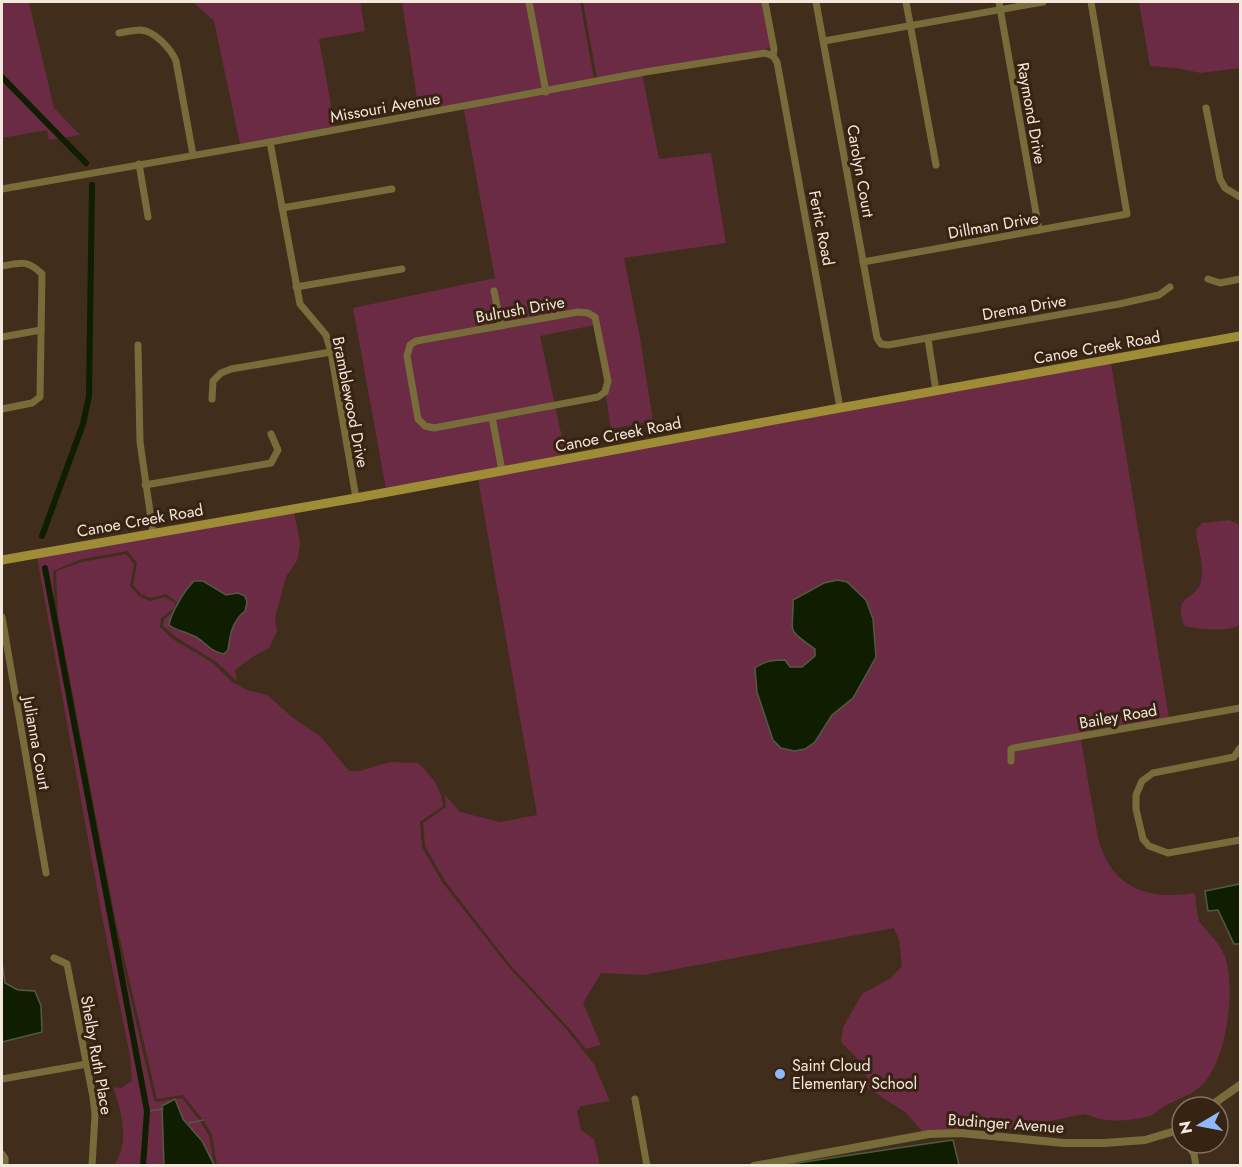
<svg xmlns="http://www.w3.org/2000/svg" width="1242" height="1167" viewBox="0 0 1242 1167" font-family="Jost,sans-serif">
	<rect width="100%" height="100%" fill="#412d1b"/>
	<!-- green -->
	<g fill="#6b2b44" fill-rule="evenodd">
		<path d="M 2,2 L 35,2 L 29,3 L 54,108 L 80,135 L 49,140 L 47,130 L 2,138 Z"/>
		<path d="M 193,2 L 360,2 L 365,31 L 319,39 L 335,127 L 240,144 L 214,21 Z"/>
		<path d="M 402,2 L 580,2 L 594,79 L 642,73 L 659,159 L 711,153 L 726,243 L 624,258 L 640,338 L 653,421 L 611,429 L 595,325 L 540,336 L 566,456 L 386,489 L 353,308 L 495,278 L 463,105 L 419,112 Z"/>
		<path d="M 583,2 L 763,2 L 771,48 L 597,78 Z"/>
		<path d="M 1139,2 L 1240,2 L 1240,68 L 1201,73 L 1176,68 L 1150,66 Z"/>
		<path d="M 1111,363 L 1169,718 L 1087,731 L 1087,736 L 1082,738 L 1081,740 C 1085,763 1089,786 1093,809 C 1096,824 1097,841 1104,855 C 1121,893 1157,899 1195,893 C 1196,900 1197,920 1201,924 C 1210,935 1220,943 1225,957 C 1236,989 1227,1059 1203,1084 C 1192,1096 1176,1099 1163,1107 C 1159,1109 1156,1113 1152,1115 C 1147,1118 1140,1118 1134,1119 C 1115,1122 1103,1121 1085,1114 L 988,1133 L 923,1132 L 905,1112 L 866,1087 L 869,1082 L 859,1060 L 841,1042 L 843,1027 L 862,994 L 891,978 L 902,966 L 899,940 L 894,928 L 644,975 L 601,973 L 583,1003 L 601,1045 L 586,1049 L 568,1027 L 510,965 L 445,881 L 425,846 L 423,823 L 446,807 L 445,795 L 460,812 L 500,822 L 537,815 L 478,479 ZM 847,582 L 866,600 L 873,619 L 876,657 L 853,698 L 832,715 L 824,730 L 773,740 L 757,692 L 785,660 L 790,667 L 802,668 L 815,656 L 815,649 C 784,627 794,634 793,600 Z"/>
		<path d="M 294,512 L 300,542 L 298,559 L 286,577 L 275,618 L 277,631 L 269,648 L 254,656 L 235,670 L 237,681 L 215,661 L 176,637 L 163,626 L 164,619 L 172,613 L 171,617 L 174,629 L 194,636 L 215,652 L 229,643 C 228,634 242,607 245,596 L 238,593 L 226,595 L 203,581 L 188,587 L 178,603 L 166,594 L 150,598 L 141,594 L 133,585 L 137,563 L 128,551 L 82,559 L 53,571 L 55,617 L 112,918 L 154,1100 L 157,1102 L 182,1098 L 200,1121 L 209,1136 L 214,1165 L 202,1141 L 183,1119 L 175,1099 L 162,1106 L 164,1165 L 114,1165 C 130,1143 122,1112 113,1087 L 121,1088 L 132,1081 L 130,1056 L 102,916 L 37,557 Z"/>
		<path d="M 1229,520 L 1238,524 L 1240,530 L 1240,625 C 1222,633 1203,629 1184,626 C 1183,621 1180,613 1181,607 C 1182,598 1198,594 1201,582 C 1205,563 1197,548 1196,530 L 1202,523 Z"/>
		<path d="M 126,554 L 134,564 L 130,586 L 139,596 L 150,601 L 165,597 L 175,603 L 174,608 L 161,618 L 160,627 L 174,640 L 213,663 L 232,682 L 247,690 L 267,695 L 292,717 L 321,737 L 349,771 L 360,771 L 389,762 L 418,763 C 432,777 441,786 443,806 L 420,822 L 422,847 L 442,882 L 508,966 L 566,1029 L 594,1064 L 610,1101 L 581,1106 L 577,1111 L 581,1130 L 594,1139 L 600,1165 L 217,1165 L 212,1135 L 203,1120 L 183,1095 L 157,1099 L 115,918 L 58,617 L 56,571 L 82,562 Z"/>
	</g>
	<!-- water -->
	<g fill="#0f1d00" stroke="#545a42" stroke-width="1.5">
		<path d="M 838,580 L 847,582 L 866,600 L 873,619 L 876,657 L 853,698 L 832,715 L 815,742 L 805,749 L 794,751 L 781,748 L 773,740 L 757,692 L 755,668 C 765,661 773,660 785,660 L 790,667 L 802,667 L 815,656 L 815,649 C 784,627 794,634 793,600 L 824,583 Z"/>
		<path d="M 194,581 L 203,581 L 226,595 L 238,593 L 245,596 L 247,602 L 245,611 C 232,621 230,635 228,650 L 224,654 C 211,652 206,643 196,637 C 187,632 177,631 169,625 C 171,612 185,590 194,581 Z"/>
		<path d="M 1240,884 L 1240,944 L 1234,944 L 1218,910 L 1208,911 L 1205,891 Z"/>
		<path d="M 2,962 L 5,983 L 18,990 L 35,991 L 41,1006 L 42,1032 L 2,1042 Z"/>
		<path d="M 175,1099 L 183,1119 L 202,1141 L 214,1165 L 164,1165 L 162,1106 Z"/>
		<path d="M 953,1140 L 959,1165 L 784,1165 L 932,1143 Z"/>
	</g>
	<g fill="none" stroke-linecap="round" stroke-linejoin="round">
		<!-- stream -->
		<g stroke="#545a42" stroke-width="1.5">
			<path d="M 147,1111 L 163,1109"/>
			<path d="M 189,1123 L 203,1120"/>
		</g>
		<!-- canal -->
		<g stroke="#0f1d00" stroke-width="6">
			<path d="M 2,77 L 86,163"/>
			<path d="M 42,536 L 83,424 L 89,396 L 92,185"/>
			<path d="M 45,568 L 147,1111 L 143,1166"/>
		</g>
		<!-- minor -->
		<g stroke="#786c3a" stroke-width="7">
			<path d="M 529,2 L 546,92"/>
			<path d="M 765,2 L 774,49 L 773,56"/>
			<path d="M 816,2 L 877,338 L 881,344 L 888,345 L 1119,304 L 1159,295 L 1170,287"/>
			<path d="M 906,2 L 936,165"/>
			<path d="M 999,2 L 1039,230"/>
			<path d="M 119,33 C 126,32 133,30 140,30 C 154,30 171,49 176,61 L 193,155"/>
			<path d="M 824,41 L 1043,2"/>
			<path d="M 773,56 L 777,62 L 840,408"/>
			<path d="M 1206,108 L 1220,179 L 1225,188 L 1240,197"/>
			<path d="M 270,142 L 300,304 L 326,335 L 331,352 L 356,498"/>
			<path d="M 139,164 L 148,217"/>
			<path d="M 2,189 L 270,142 L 645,72 L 765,53 L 773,56"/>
			<path d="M 282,208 L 392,189"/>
			<path d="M 863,262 L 1127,214 L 1091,2"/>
			<path d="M 2,266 C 20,263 27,259 42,274 L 40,397 L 32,403 L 2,409"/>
			<path d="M 1208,279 L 1220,283 L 1240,279"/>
			<path d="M 296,287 L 402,269"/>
			<path d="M 494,291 L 501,326"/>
			<path d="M 578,312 L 588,313 L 595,317 L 608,381 L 605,392 L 598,397 L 434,428 L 425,426 L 418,419 L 407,356 L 410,345 L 416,341 Z"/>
			<path d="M 2,337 L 41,330"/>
			<path d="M 928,339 L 936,391"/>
			<path d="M 138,345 L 140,442 L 153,533"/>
			<path d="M 212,399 L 213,381 L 221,373 L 231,369 L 331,352"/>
			<path d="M 492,417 L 502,471"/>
			<path d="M 145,485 L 271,463 L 278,450 L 271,434"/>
			<path d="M 2,617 L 46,873"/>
			<path d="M 1240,748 L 1234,757 L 1153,773 L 1142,781 L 1136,795 L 1136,809 L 1143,839 L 1149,846 L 1168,853 L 1240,840"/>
			<path d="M 1011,761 L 1011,749 L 1014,748 L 1240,708"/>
			<path d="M 54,958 L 67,964 L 93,1097 L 95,1114 L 92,1166"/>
			<path d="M 2,1079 L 87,1064"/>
			<path d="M 635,1099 L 647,1166"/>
			<path d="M 1187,1143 L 1194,1154 L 1196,1166"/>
			<path d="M 2,1154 L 5,1158 L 5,1166"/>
		</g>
		<!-- tertiary -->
		<g stroke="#786c3a" stroke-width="8">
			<path d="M 1209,1107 L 1240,1085"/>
			<path d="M 754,1166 L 929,1134 L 960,1133 L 1064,1143 L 1104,1143 L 1145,1140 L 1175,1131 L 1182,1126"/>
		</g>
		<!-- secondary -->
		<path stroke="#9f8c36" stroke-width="9" d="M 2,560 L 356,498 L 840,408 L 1240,336"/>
	</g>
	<!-- markers -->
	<circle fill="#8db9fc" stroke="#372311" stroke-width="2" cx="780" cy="1074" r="6"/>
	<g text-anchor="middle" stroke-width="6" stroke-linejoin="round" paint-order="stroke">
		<!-- street labels -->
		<g font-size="16" fill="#f4e7db" stroke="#372311">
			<text transform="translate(385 107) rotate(-10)" y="6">Missouri Avenue</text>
			<text transform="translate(1032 113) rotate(80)" y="6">Raymond Drive</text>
			<text transform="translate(861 171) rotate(80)" y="6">Carolyn Court</text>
			<text transform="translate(993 225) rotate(-10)" y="6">Dillman Drive</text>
			<text transform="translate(822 228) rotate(79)" y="6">Fertic Road</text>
			<text transform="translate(1024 307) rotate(-10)" y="6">Drema Drive</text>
			<text transform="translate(520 309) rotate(-10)" y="6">Bulrush Drive</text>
			<text transform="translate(1097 347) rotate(-10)" y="6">Canoe Creek Road</text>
			<text transform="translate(351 402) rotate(79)" y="6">Bramblewood Drive</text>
			<text transform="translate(618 434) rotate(-11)" y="6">Canoe Creek Road</text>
			<text transform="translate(140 520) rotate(-10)" y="6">Canoe Creek Road</text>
			<text transform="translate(1118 716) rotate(-10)" y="6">Bailey Road</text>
			<text transform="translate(37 743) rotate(80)" y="6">Julianna Court</text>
			<text transform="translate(97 1055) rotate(80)" y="6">Shelby Ruth Place</text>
			<text transform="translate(1006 1123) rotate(4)" y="6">Budinger Avenue</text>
		</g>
		<!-- poi labels -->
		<g font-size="16" fill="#f4e7db" stroke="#372311" text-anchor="start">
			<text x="792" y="1071">Saint Cloud<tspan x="792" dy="18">Elementary School</tspan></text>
		</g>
	</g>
	<!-- border -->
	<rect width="1242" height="1167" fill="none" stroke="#f4e7db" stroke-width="6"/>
	<!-- north arrow -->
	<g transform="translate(1200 1125) rotate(260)"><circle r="28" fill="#372311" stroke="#837162" stroke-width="1.5"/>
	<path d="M0-4.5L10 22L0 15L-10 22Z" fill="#8db9fc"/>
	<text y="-9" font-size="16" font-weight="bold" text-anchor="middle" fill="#f4e7db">N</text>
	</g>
</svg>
